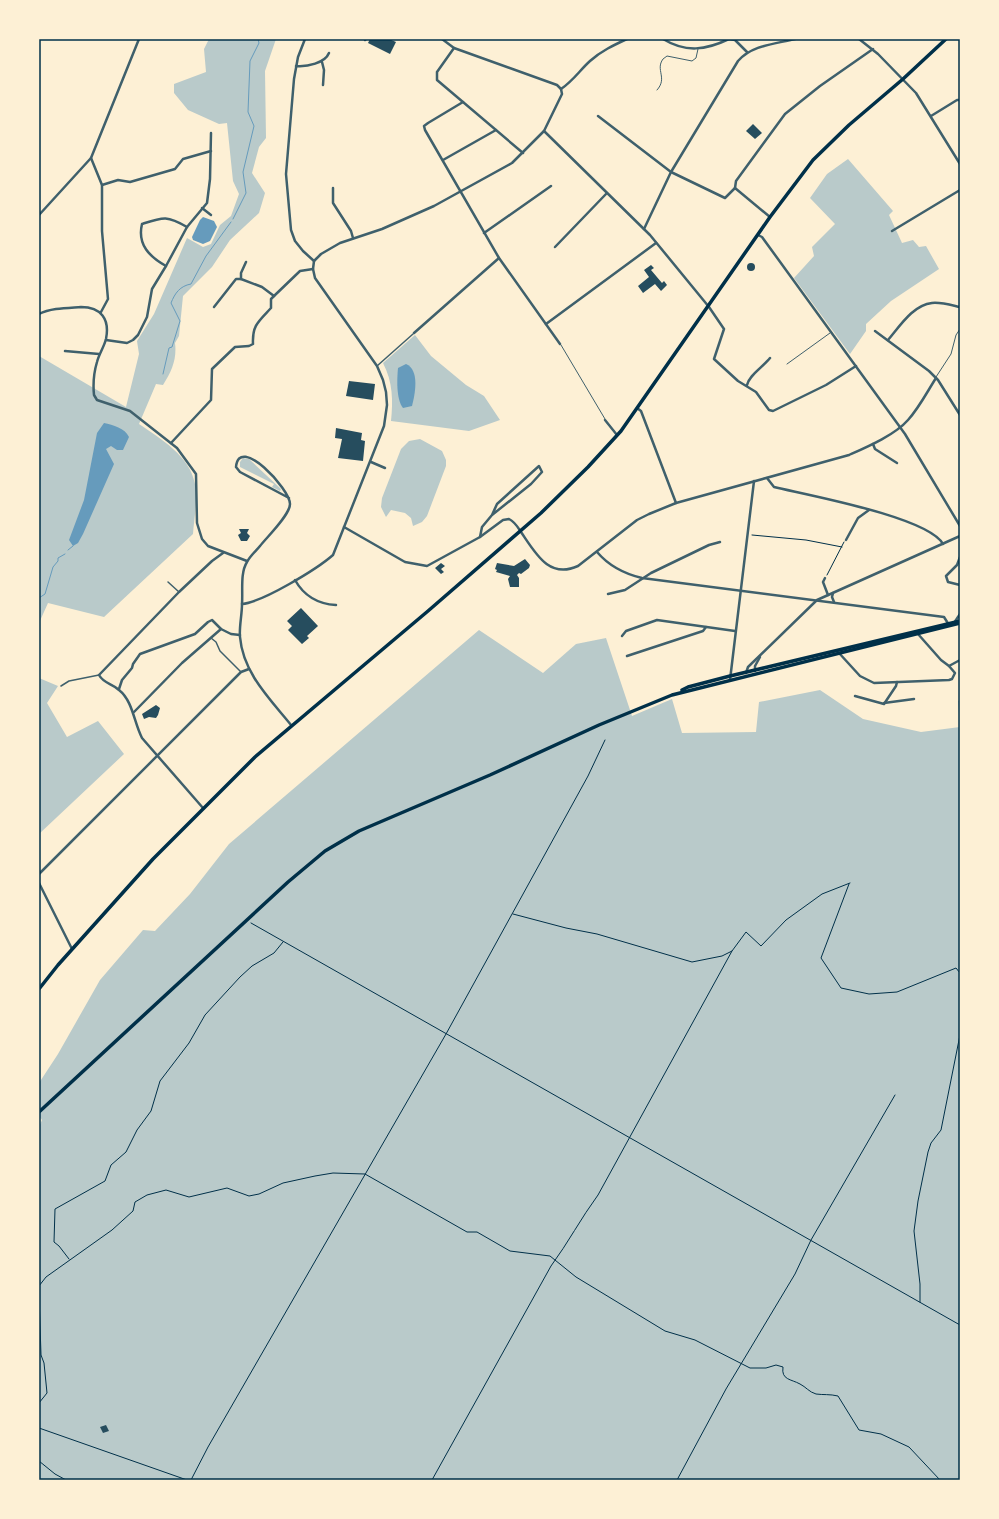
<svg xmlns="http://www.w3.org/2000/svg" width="999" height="1519" viewBox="0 0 999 1519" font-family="Barlow,sans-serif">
	<rect width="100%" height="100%" fill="#fdf0d5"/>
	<!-- green -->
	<g fill="#b9caca">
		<path d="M 209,39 L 276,39 L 265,71 L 266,138 L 259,147 L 252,173 L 265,193 L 259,213 L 230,240 L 212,267 L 183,296 L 179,336 L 175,343 C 177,359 172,371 163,385 L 156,384 L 139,424 C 161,439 190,456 195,484 C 198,499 194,519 193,534 L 104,617 L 48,603 L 39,623 L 39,356 L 126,407 L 139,354 L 137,341 L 154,314 L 187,238 L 203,247 L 211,244 L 220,225 L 231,216 L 239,194 L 233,181 L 227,123 L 219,124 L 188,110 L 174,93 L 174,84 L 206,72 L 204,49 Z"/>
		<path d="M 848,159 L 893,211 L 889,215 L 902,243 L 913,240 L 919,247 L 926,246 L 939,269 L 891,301 L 866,324 L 866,331 L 850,354 L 794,278 L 814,256 L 812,247 L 835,224 L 810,198 L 827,174 Z"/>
		<path d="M 415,335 L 431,356 L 466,385 L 484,396 L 500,420 L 469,431 L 391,421 C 393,401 393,382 383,363 Z"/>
		<path d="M 420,439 L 442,451 L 446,460 L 446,466 L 427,516 L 422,522 L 413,526 L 411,518 L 405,513 L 391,510 L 386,517 L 381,507 L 382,498 L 401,449 L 409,441 Z"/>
		<path d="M 243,458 L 249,459 L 281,489 L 280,491 L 272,487 L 274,484 L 240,467 L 240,462 Z"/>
		<path d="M 479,630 L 543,673 L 576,644 L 606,638 L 632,716 L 672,699 L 682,733 L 756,732 L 759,702 L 820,690 L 863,719 L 921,732 L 960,727 L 958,701 L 960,700 L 960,1480 L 39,1480 L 39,1127 L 42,1120 L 39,1116 L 39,1083 L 58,1054 L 100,980 L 143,930 L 155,931 L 190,894 L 229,844 Z"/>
		<path d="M 39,678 L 58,686 L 47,703 L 67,737 L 98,721 L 124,754 L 39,834 Z"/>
	</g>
	<!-- water -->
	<g fill="#669bbc">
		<path d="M 203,217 L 214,221 L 217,227 L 210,241 L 203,244 L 193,240 L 192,237 L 200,220 Z"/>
		<path d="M 406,364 C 420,370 415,394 412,406 L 403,408 C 396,399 397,379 398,368 Z"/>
		<path d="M 104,423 C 113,425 125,428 129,437 L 123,450 L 117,450 L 111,446 L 106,449 L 114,464 L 83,534 L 78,543 L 73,546 L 69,540 L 84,500 L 97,433 Z"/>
	</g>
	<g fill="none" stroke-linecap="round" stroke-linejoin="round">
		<!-- stream -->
		<g stroke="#669bbc" stroke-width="1">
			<path d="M 233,219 L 246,193 L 243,172 L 254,126 L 248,112 L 250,61 L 259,43 L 258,39"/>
			<path d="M 163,374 L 169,348 L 172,347 L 180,321 L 171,303 C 175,293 180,286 191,284 L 206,256 L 231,222"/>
			<path d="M 68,550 L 73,546"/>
			<path d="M 39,598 L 45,594 L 53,567 L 58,561 L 58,558 L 65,554"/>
		</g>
	</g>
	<!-- building -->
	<g fill="#264d5e">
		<path d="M 370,39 L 389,39 L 396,42 L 390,54 L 368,43 Z"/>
		<path d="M 753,124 L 762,133 L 755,139 L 746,131 Z"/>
		<circle cx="751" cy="267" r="4"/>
		<path d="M 651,265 L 654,268 L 651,270 L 662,283 L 664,281 L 667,285 L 661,291 L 655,284 L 643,293 L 638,286 L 649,277 L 644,270 Z"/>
		<path d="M 349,381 L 375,384 L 373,400 L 346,396 Z"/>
		<path d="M 336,428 L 362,433 L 361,440 L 365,441 L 363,461 L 338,458 L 342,439 L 335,438 Z"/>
		<path d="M 239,529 L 249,529 L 247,533 L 250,536 L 247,541 L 241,541 L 238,535 L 241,533 Z"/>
		<path d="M 525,559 L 530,565 L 529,568 L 521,574 L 519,573 L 517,575 L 519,578 L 519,587 L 510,587 L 508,579 L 510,576 L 496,572 L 497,570 L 495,569 L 497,563 L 514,566 Z"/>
		<path d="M 441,563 L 445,566 L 441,569 L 444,572 L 441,574 L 435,568 Z"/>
		<path d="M 301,608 L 318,626 L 307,636 L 309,638 L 302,644 L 288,630 L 292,626 L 287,621 Z"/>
		<path d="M 156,705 L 160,708 L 158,715 L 156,718 L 149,717 L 144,719 L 142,714 Z"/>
		<path d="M 106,1425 L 109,1431 L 103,1433 L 100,1427 Z"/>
	</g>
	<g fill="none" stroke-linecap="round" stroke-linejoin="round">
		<!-- path -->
		<g stroke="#003049" stroke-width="1">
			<path d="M 752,535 L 806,540 L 842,547"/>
			<path d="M 827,575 L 844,542"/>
			<path d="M 849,884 L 821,958 L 841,988 L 869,994 L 897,992 L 956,968 L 960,973"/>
			<path d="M 513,914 L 566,928 L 597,934 L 692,962 L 722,956 L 732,951 L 746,932 L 761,946 L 786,920 L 822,894 L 850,883"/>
			<path d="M 251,923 L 960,1325"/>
			<path d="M 69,1259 L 59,1246 L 54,1242 L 55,1209 L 105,1181 L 111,1165 L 126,1152 L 137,1130 L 151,1111 L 160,1081 L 189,1043 L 205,1015 L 240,977 L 252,966 L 274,953 L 283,942"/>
			<path d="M 39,1286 L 46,1277 L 112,1230 L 133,1211 L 135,1202 L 147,1195 L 166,1190 L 189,1197 L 227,1188 L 249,1196 L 259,1194 L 283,1183 L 315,1176 L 333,1173 L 365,1174 L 467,1232 L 477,1232 L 510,1251 L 550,1256 L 576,1277 L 665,1331 L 695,1340 L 750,1368 L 766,1368 L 776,1365 L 783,1367 C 781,1380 791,1379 800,1384 C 806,1387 809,1392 816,1394 C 823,1395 830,1394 838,1396 L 859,1430 L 881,1434 L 909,1447 L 940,1480"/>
			<path d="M 39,1296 L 41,1355 L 44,1363 L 47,1393 L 39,1403"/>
			<path d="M 920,1302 L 920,1284 L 914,1231 L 918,1201 L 928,1152 L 931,1143 L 941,1130 L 960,1035"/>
			<path d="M 39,1428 L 187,1480"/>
			<path d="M 39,1461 L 55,1474 L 66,1480"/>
			<path d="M 191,1480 L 208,1447 L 446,1034 L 588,776 L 605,740"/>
			<path d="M 432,1480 L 551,1266 C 568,1243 581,1218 598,1195 L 732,951"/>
			<path d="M 677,1480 L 726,1389 L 795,1274 L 811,1240 L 895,1095"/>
		</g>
		<!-- service -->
		<g stroke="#3f606c" stroke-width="1">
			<path d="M 657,90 C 668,78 655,70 663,59 L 667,56 L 692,61 L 696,58 L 698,49"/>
			<path d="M 561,345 L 605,419"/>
			<path d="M 787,364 L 830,333"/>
			<path d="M 936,377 L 951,354 L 956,335 L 960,329"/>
		</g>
		<!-- pedestrian -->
		<g stroke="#3f606c" stroke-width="1.5">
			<path d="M 377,366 L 413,334"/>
			<path d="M 168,582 L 179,592"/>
			<path d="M 211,638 L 216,642 L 220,651 L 241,672"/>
			<path d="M 61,686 L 69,681 L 99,675"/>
		</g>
		<!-- minor -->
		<g stroke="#3f606c" stroke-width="2.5">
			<path d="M 305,39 L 298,57 L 294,79 L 286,174 L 291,230 L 295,241 L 303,251 L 314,261"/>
			<path d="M 442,39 L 454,48 L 557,85 L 561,89"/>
			<path d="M 663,39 C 686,53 706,50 729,39"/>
			<path d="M 729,39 L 735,40 L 747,52"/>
			<path d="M 859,39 L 878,54 L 916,93 L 960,164"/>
			<path d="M 365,40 L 366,39"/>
			<path d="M 454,48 L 437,72 L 437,80 L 523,153"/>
			<path d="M 322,62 L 324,70 L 323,85"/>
			<path d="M 296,66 C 307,67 325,63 329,53"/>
			<path d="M 463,102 L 428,123 L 424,126 L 425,130 L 499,258 L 560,344"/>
			<path d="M 598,116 L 671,172 L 725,198 L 735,188 L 770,217"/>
			<path d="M 931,116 L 957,100 L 960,100"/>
			<path d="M 544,131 L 650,235 L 709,307 L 724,329 L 714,359 L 738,381 L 756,392 L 769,410 L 773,411 L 826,385 L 856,366"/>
			<path d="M 91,158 L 102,185 L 102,231 L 108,299 L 101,312"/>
			<path d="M 443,160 L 496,130"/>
			<path d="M 102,185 L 118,180 L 130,182 L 175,169 L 183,159 L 211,151"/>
			<path d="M 333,188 L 333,203 L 351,231 L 353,238"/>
			<path d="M 735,188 L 736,181 L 785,114 L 820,86 L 873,49"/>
			<path d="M 202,208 L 211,215"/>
			<path d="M 39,215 L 91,158 L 139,39"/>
			<path d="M 644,229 L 671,172 L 738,61 C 752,45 775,44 795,39"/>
			<path d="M 892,231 L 960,190"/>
			<path d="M 484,233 L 551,186"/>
			<path d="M 758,235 L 762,237 L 905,434 L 960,526"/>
			<path d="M 555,247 L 606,194"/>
			<path d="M 246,262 L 241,273 L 241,279 L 262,287 L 274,296"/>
			<path d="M 166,266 C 150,257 137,245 142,224 C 163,217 167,215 187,227"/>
			<path d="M 214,307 L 236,279 L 241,279"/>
			<path d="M 39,314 C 51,308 67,308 81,307 C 101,307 110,319 106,339 C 104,347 99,354 97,362 C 94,372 93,385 94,395 L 97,400 L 130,411 L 177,448 L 196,474 L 197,523 L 202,539 L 208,546 L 247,561"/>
			<path d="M 546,324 L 656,243"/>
			<path d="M 875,331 L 929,371 L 938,380 L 960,415"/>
			<path d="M 414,333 L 499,258"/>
			<path d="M 106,340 L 127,343 L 133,340 L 138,335 L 147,317 L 152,289 L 166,266 L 187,227 L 207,203 L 210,179 L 211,133"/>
			<path d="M 888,340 C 900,326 913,305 932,303 C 941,302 951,305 960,307"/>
			<path d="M 65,351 L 99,354"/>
			<path d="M 747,385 C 749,375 763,367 770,358"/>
			<path d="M 637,408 L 641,411 L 676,503"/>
			<path d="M 605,420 L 617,435"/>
			<path d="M 171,443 L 211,400 L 212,369 L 235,347 L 249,346 L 253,344 C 252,325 259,321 271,308 L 271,299 L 274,296 L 300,271 L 313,269"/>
			<path d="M 873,444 L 875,449 L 897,463"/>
			<path d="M 371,462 L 385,468"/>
			<path d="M 767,478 L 774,487 C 807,495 928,517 943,544"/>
			<path d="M 289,498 L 240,472 L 236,467 C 239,434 290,489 290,504 C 290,515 267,537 260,546 C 256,551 250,556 247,562 C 240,573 243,591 242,604 C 242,615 239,627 240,637 C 243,673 270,699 291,725"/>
			<path d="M 344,527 L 405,562 L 427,566 L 480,537 L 503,520 L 509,519 C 515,522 517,526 521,532 C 536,554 549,579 578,566 L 637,520 L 649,514 L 676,503 L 849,455 C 867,447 895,435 908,420 C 919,408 927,392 936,378"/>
			<path d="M 480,537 L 482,527 L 492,515 L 497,504 L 539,466 L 542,472 L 531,484 L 492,515"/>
			<path d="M 846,540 L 858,518 L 869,510"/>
			<path d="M 597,552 C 609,566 625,574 642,578 L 944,617 L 949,625"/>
			<path d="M 960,557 L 957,565 L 946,576 L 948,582 L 960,585"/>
			<path d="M 825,578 L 823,582 L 828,595"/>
			<path d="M 295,580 C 304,596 318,604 336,605"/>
			<path d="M 833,593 L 832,597 L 834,602"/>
			<path d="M 608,594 L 625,590 L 651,573 L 709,545 L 720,542"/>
			<path d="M 242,604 C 263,602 317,569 333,555 L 384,426 L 387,405 L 386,392 L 383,380 L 377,366 L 315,278 L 313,269 L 314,261 L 321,254 L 340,243 L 382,229 L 434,206 L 512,163 L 544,131 L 562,94 L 561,89 C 573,81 580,70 590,61 C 601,51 614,45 627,39"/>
			<path d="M 954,623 L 960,614"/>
			<path d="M 918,634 L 941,660 L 949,666 L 960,660"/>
			<path d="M 622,636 L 626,631 L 657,620 L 735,631"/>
			<path d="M 839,653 L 860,676 L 874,683 L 949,680 L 952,679 L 955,673 L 949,666"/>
			<path d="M 627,656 L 703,631 L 706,627"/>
			<path d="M 755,671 L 755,666 L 760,657"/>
			<path d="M 746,673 L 748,667 L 817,600 L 960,536"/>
			<path d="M 730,680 L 754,481"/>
			<path d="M 119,689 L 122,680 L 132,668 L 133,664 L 140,654 L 195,634 L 208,622 L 212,620 L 221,629"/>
			<path d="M 855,696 L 884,704 L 896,686 L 897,682"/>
			<path d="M 884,703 L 914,699"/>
			<path d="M 134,712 L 182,663 L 221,629 L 231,634 L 240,635"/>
			<path d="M 203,808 L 142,738 C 134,723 133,701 119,690 C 112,683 104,684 99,675 L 179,592 L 212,561 L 223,553"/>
			<path d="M 39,874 L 241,672 L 249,669"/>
			<path d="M 39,883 L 72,949"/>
		</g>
		<!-- primary -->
		<g stroke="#003049" stroke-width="3.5">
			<path d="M 682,690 L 688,687 L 730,676 L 960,621"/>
			<path d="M 39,989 L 58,965 L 153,859 L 255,757 L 428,611 L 541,513 L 588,467 L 621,431 L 770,217 L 813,160 L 849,125 L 903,79 L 946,39"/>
			<path d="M 39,1112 L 288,882 L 325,851 L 359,831 L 490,775 L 599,725 L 672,695 L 960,623"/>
		</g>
	</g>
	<!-- border -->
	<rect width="999" height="1519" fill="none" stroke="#fdf0d5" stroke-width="80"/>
	<rect x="40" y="40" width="919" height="1439" fill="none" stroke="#003049" stroke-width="1.5"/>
</svg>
